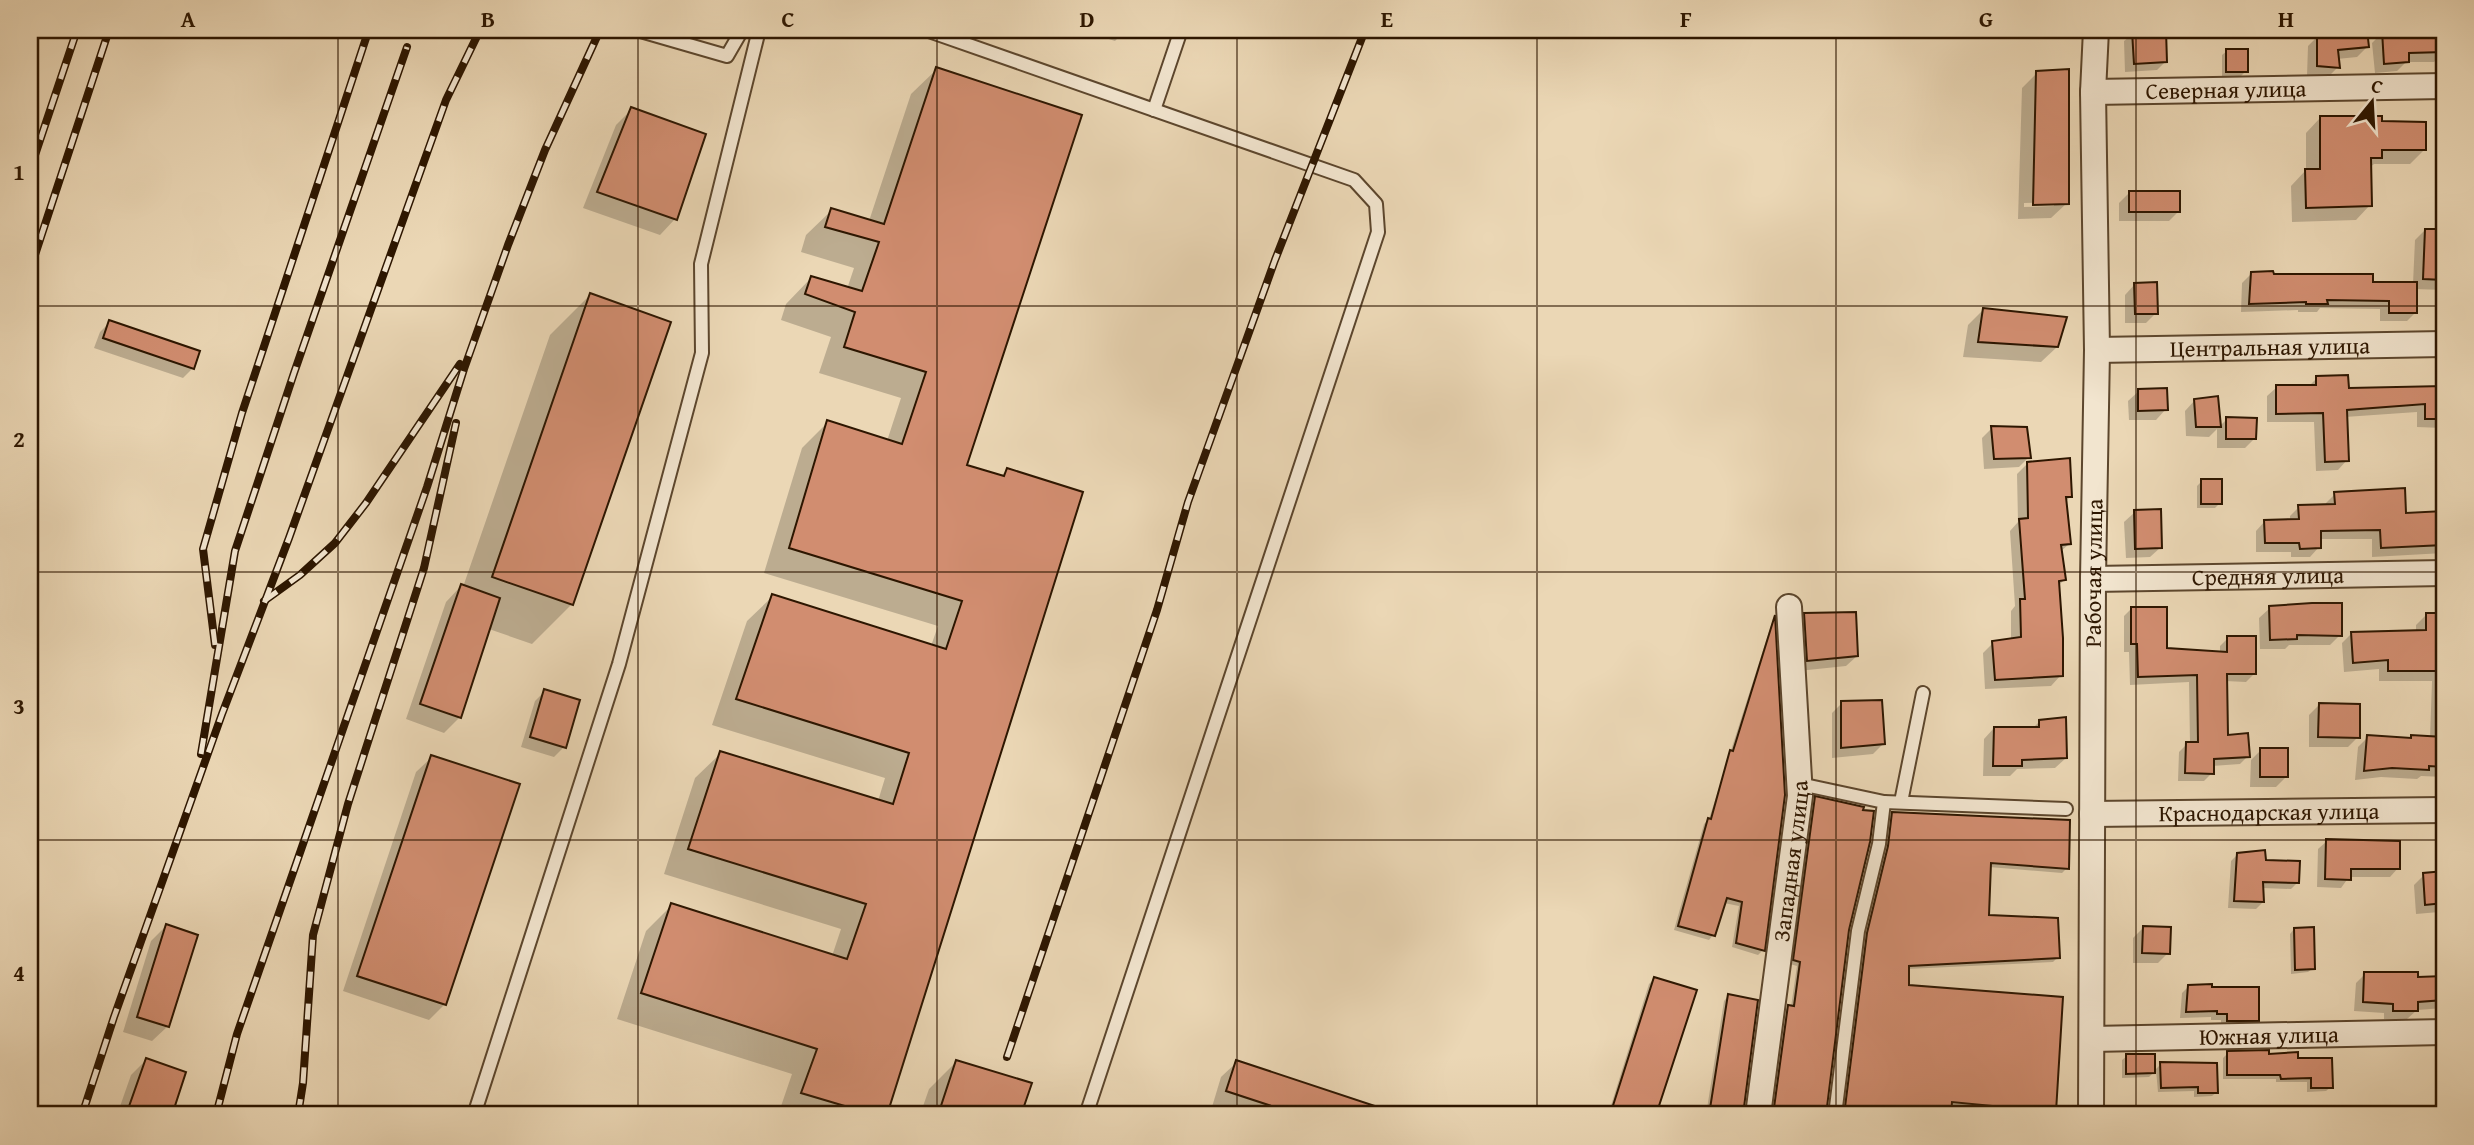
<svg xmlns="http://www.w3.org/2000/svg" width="2474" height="1145" viewBox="0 0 2474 1145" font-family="'Gentium Book Plus',serif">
	<rect width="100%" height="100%" fill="#ebd7b5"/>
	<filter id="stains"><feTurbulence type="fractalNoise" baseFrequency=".00286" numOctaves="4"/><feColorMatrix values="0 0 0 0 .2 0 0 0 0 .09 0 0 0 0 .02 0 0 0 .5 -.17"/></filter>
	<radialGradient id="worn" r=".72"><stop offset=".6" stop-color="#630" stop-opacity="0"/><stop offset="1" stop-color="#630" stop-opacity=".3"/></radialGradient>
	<!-- shadow -->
	<g fill="#0003" fill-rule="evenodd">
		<path d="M 1081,30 L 1126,30 L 1115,41 Z"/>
		<path d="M 2136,30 L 2164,30 L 2166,61 L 2157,70 L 2125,72 L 2124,41 L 2136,32 Z"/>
		<path d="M 2274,30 L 2303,30 L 2300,33 L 2274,33 Z"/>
		<path d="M 2335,30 L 2365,30 L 2367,47 L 2357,57 L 2337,59 L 2338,67 L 2328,77 L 2307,76 L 2308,46 L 2318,36 L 2335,34 Z"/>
		<path d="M 2409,30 L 2443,30 L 2444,52 L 2434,62 L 2406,62 L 2397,71 L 2375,73 L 2372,43 L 2382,33 Z"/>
		<path d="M 2227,51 L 2246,71 L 2241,76 L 2222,76 L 2222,55 Z"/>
		<path d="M 937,69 L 965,466 L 1000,477 L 1007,470 L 1081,493 L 885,1115 L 778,1115 L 792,1074 L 617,1019 L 646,931 L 672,905 L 832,956 L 841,929 L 664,874 L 695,778 L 721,753 L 878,801 L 885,778 L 712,725 L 747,621 L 773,596 L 931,646 L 938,626 L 764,573 L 802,448 L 828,422 L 887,441 L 901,398 L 819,373 L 831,337 L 781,320 L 786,304 L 811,278 L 847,289 L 854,268 L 801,252 L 806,235 L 832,210 L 869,221 L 911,94 Z"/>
		<path d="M 2037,73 L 2067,203 L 2051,218 L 2018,219 L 2022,88 ZM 2054,202 L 2054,206 L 2024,207 L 2024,203 Z"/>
		<path d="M 632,109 L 675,219 L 660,235 L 583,208 L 616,125 Z"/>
		<path d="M 2320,118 L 2380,123 L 2424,150 L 2410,164 L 2374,164 L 2369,168 L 2370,205 L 2356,220 L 2292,222 L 2291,186 L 2306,170 L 2306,133 Z"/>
		<path d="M 2129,193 L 2179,211 L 2169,221 L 2119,221 L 2119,203 Z"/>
		<path d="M 2425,230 L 2444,231 L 2444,290 L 2415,289 L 2416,312 L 2407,321 L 2380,321 L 2380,309 L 2320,308 L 2317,312 L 2298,312 L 2298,310 L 2241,312 L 2242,283 L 2251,274 L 2371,284 L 2413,284 L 2415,240 Z"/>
		<path d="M 2135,284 L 2156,313 L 2146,323 L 2125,323 L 2125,295 Z"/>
		<path d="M 590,295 L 572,604 L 532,644 L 489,629 L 460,717 L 444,733 L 406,719 L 446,602 L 461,586 L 463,587 L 550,335 Z"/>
		<path d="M 1984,309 L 2057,347 L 2041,362 L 1963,357 L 1968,325 Z"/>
		<path d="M 110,322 L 193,368 L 183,378 L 94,348 L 100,332 Z"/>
		<path d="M 2317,378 L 2347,389 L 2444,388 L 2444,425 L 2442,428 L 2417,427 L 2417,412 L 2345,417 L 2347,460 L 2338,470 L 2316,471 L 2314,422 L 2267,422 L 2267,396 L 2277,387 L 2308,387 Z"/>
		<path d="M 2139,391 L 2166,409 L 2156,420 L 2129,420 L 2128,401 Z"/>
		<path d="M 2216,397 L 2219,427 L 2227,419 L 2255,438 L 2245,448 L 2217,448 L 2217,429 L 2209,437 L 2186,436 L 2185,411 L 2195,400 Z"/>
		<path d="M 1992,428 L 2029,457 L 2019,467 L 1984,469 L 1982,438 Z"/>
		<path d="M 2027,464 L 2070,497 L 2065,502 L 2069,544 L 2060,552 L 2064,580 L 2058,586 L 2061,675 L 2051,686 L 1985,689 L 1983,653 L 1993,643 L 2011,640 L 2011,611 L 2015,606 L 2010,531 L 2018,522 L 2017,474 Z"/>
		<path d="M 2202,481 L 2220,503 L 2215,508 L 2197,508 L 2197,486 Z"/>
		<path d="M 2335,494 L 2404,514 L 2444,513 L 2444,553 L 2372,557 L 2372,539 L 2319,539 L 2319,547 L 2310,557 L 2291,557 L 2291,552 L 2256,552 L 2256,531 L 2265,521 L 2290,521 L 2290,516 L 2299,507 L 2326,506 L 2326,503 Z"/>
		<path d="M 2135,512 L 2161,547 L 2150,557 L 2126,558 L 2124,522 Z"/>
		<path d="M 2132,608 L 2165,650 L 2220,653 L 2220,646 L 2228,638 L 2254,674 L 2246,682 L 2225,681 L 2226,737 L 2248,756 L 2240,764 L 2212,766 L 2212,773 L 2204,781 L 2178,781 L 2179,752 L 2187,744 L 2190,744 L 2189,682 L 2130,685 L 2129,652 L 2124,652 L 2124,616 Z"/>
		<path d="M 2270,608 L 2340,635 L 2330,645 L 2289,645 L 2285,649 L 2260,649 L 2259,618 Z"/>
		<path d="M 1805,615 L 1857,656 L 1846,666 L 1798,671 L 1795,625 Z"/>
		<path d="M 2426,615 L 2444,615 L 2444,777 L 2421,776 L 2417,779 L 2381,777 L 2355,780 L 2358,747 L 2368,737 L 2409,740 L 2412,736 L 2430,738 L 2432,681 L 2379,681 L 2379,669 L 2344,672 L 2342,643 L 2352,633 L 2416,632 L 2416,625 Z"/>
		<path d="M 1773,619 L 1783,795 L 1763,950 L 1758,955 L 1732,947 L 1739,906 L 1724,903 L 1713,935 L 1709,940 L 1674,930 L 1704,824 L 1709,819 Z"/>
		<path d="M 545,691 L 564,747 L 554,757 L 521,747 L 535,701 Z"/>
		<path d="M 1842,703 L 1883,744 L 1873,754 L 1832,758 L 1832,713 Z"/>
		<path d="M 2319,705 L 2358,737 L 2348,747 L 2309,747 L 2309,715 Z"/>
		<path d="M 2040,721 L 2066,758 L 2055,768 L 2017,769 L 2010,776 L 1983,776 L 1984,739 L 1994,728 L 2032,729 Z"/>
		<path d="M 2261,750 L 2286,777 L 2276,787 L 2250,787 L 2251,760 Z"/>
		<path d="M 432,757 L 445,1004 L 429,1020 L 343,991 L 416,772 Z"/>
		<path d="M 1815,798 L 1848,930 L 1825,1115 L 1770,1115 L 1783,1012 L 1788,1007 L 1791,1007 L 1797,966 L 1790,964 L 1811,803 Z"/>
		<path d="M 1892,814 L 2067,868 L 2062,873 L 1989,867 L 1987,917 L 2058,957 L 2053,962 L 1907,969 L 1907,986 L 2061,999 L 2054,1115 L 2030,1115 L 1996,1111 L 1996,1115 L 1840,1115 L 1863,939 L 1883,852 L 1888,818 Z"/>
		<path d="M 2327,841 L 2398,868 L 2390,877 L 2349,877 L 2341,888 L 2317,887 L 2318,849 Z"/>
		<path d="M 2238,854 L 2264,862 L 2297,883 L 2291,889 L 2262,888 L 2263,902 L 2256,909 L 2228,908 L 2231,861 Z"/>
		<path d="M 2444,872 L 2444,907 L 2439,912 L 2416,914 L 2414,885 L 2424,875 Z"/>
		<path d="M 166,926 L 168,1026 L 152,1041 L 123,1032 L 151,941 Z"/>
		<path d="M 2143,928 L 2168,953 L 2158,963 L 2133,963 L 2133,938 Z"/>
		<path d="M 2294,929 L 2313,968 L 2308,972 L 2291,974 L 2290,934 Z"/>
		<path d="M 2365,974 L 2417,979 L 2444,977 L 2444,1008 L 2417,1010 L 2407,1019 L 2384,1019 L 2384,1013 L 2354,1011 L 2356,983 Z"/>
		<path d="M 1654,979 L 1656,1106 L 1653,1115 L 1608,1115 L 1649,984 Z"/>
		<path d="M 2188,987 L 2258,1020 L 2251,1027 L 2221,1027 L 2221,1020 L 2211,1020 L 2211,1017 L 2180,1018 L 2182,993 Z"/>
		<path d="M 1728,996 L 1756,1001 L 1743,1115 L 1706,1115 L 1724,1001 Z"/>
		<path d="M 2228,1053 L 2297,1060 L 2331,1087 L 2326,1091 L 2307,1092 L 2307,1082 L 2276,1082 L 2276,1079 L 2223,1079 L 2223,1058 Z"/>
		<path d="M 2127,1056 L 2153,1072 L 2161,1064 L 2217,1092 L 2212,1096 L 2194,1097 L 2194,1091 L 2158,1092 L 2156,1070 L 2149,1077 L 2122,1078 L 2122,1060 Z"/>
		<path d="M 146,1060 L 184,1073 L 170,1115 L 117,1115 L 131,1075 Z"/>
		<path d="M 956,1062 L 1030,1084 L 1020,1115 L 920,1115 L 929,1089 Z"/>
		<path d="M 1237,1062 L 1361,1103 L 1357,1115 L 1238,1115 L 1212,1107 L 1221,1077 Z"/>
		<path d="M 2377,1105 L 2377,1115 L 2339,1115 L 2348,1106 Z"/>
		<path d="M 31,1107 L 56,1115 L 30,1115 Z"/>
	</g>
	<!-- building -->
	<g fill="#d18d70" stroke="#2d1600" stroke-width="2">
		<path d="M 2155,30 L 2166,30 L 2167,62 L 2134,64 L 2132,31 Z"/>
		<path d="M 2345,30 L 2367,30 L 2369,47 L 2338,50 L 2340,68 L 2317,66 L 2317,34 L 2345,32 Z"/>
		<path d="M 2396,30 L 2444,30 L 2444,52 L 2409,53 L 2409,62 L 2384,64 L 2382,31 Z"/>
		<rect x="2226" y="49" width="22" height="23"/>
		<path d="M 936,67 L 1082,115 L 967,465 L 1004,476 L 1007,468 L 1083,492 L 887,1115 L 875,1115 L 801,1093 L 817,1049 L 641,993 L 671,903 L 847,959 L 866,904 L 688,849 L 720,751 L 893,804 L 909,753 L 736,699 L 772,594 L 946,649 L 962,601 L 789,548 L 827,420 L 902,444 L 926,372 L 844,347 L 855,312 L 805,294 L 811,276 L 862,291 L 879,242 L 825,227 L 831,208 L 884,224 Z"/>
		<path d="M 2069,69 L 2069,204 L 2033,205 L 2036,71 Z"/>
		<path d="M 631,107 L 706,134 L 677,220 L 597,192 Z"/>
		<path d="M 2320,116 L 2382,116 L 2382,121 L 2426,122 L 2426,150 L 2382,150 L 2382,158 L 2371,158 L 2372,206 L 2306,208 L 2305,169 L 2320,169 Z"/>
		<rect x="2129" y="191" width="51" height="21"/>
		<path d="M 2425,229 L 2444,229 L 2444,280 L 2423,279 Z"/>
		<path d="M 2273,271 L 2274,274 L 2373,274 L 2373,282 L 2417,282 L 2417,313 L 2389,313 L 2389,301 L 2327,300 L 2328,304 L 2306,304 L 2306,302 L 2249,304 L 2251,272 Z"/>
		<path d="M 2157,282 L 2158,314 L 2135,314 L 2134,283 Z"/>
		<path d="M 590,293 L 671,322 L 573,605 L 492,577 Z"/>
		<path d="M 1983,308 L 2067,317 L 2058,347 L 1978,342 Z"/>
		<path d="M 109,320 L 200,351 L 194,369 L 103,338 Z"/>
		<path d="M 2348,375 L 2349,388 L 2444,386 L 2444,419 L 2425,419 L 2425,404 L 2347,410 L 2349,461 L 2325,462 L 2323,413 L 2276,414 L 2276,385 L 2316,385 L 2316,376 Z"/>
		<path d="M 2167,388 L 2168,410 L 2138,411 L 2138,389 Z"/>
		<path d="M 2218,396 L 2221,427 L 2196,427 L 2194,399 Z"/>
		<path d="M 2226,417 L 2257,418 L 2256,439 L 2226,439 Z"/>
		<path d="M 1991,426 L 2027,427 L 2031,458 L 1994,459 Z"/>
		<path d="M 2070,458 L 2072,497 L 2066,497 L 2071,544 L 2061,545 L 2066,580 L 2059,581 L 2063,638 L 2063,676 L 1995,680 L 1992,641 L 2021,637 L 2020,599 L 2025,599 L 2019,519 L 2028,518 L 2027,462 Z"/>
		<rect x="2201" y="479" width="21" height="25"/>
		<path d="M 2405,488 L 2406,513 L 2444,511 L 2444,545 L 2381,548 L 2380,530 L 2321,531 L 2321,548 L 2300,549 L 2299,543 L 2265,543 L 2264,520 L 2299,519 L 2298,505 L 2335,504 L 2334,492 Z"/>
		<path d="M 2161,509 L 2162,548 L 2135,549 L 2134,510 Z"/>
		<path d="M 461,584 L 500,598 L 461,718 L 420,704 Z"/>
		<path d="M 2312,603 L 2342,603 L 2342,636 L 2297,635 L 2297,639 L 2270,640 L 2269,606 Z"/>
		<path d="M 2131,607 L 2167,607 L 2167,648 L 2227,652 L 2227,636 L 2256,636 L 2256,674 L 2227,674 L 2228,735 L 2248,733 L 2250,757 L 2214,759 L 2214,774 L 2185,773 L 2186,742 L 2198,742 L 2197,675 L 2138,677 L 2137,644 L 2131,644 Z"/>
		<path d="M 1856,612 L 1858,656 L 1807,661 L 1804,613 Z"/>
		<path d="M 2426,613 L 2444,613 L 2444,671 L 2388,671 L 2388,660 L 2353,663 L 2351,632 L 2426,630 Z"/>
		<path d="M 1775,615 L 1785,795 L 1765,951 L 1736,943 L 1742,902 L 1727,898 L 1715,936 L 1678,926 L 1708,818 L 1711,819 L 1730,750 L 1733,751 Z"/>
		<path d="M 544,689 L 580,700 L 566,748 L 530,737 Z"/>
		<path d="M 1882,700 L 1885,744 L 1841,748 L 1841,701 Z"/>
		<path d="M 2319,703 L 2360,704 L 2360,738 L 2318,737 Z"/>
		<path d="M 2066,717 L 2067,758 L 2022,760 L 2022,766 L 1993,766 L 1994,727 L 2039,727 L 2039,720 Z"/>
		<path d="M 2367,735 L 2411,738 L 2411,735 L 2444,737 L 2444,767 L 2429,766 L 2429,770 L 2392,768 L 2364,771 Z"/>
		<rect x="2260" y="748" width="28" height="29"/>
		<path d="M 431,755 L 520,784 L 446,1005 L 357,976 Z"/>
		<path d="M 1815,796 L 1864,807 L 1863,810 L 1874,811 L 1870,842 L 1849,930 L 1826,1115 L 1773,1115 L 1788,1005 L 1794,1006 L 1800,962 L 1793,960 Z"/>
		<path d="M 1892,812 L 2070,820 L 2069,869 L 1991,863 L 1989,915 L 2058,918 L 2060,958 L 1909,966 L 1909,985 L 2063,997 L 2056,1112 L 1952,1102 L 1951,1115 L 1844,1115 L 1867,933 L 1888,846 Z"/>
		<path d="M 2326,839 L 2400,841 L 2400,869 L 2351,869 L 2351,880 L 2325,879 Z"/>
		<path d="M 2265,850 L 2266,860 L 2300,861 L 2299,883 L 2263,882 L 2264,902 L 2234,901 L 2237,853 Z"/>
		<path d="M 2444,871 L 2444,903 L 2425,905 L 2423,873 Z"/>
		<path d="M 166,924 L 198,935 L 169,1027 L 137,1017 Z"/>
		<path d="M 2143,926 L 2171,927 L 2170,954 L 2142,953 Z"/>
		<path d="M 2314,927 L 2315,969 L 2295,970 L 2294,928 Z"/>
		<path d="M 2364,972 L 2418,972 L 2418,977 L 2444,976 L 2444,1000 L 2418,1002 L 2418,1011 L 2393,1011 L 2393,1004 L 2363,1002 Z"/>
		<path d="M 1654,977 L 1697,990 L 1656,1115 L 1610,1115 Z"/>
		<path d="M 2212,984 L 2212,987 L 2259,987 L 2259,1021 L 2227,1021 L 2227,1014 L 2217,1014 L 2217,1011 L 2186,1012 L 2188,985 Z"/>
		<path d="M 1728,994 L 1758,1000 L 1743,1115 L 1709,1115 Z"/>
		<path d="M 2269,1050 L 2269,1054 L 2298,1052 L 2298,1058 L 2332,1058 L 2333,1088 L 2311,1088 L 2311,1078 L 2281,1079 L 2280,1075 L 2227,1075 L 2227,1051 Z"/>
		<path d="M 2126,1054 L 2155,1054 L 2155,1073 L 2126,1074 Z"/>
		<path d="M 146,1058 L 186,1072 L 172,1115 L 126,1115 Z"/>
		<path d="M 956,1060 L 1032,1083 L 1021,1115 L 938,1115 Z"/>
		<path d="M 1236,1060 L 1393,1112 L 1393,1115 L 1299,1115 L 1226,1091 Z"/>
		<path d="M 2160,1062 L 2217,1063 L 2218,1093 L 2198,1093 L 2198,1087 L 2161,1088 Z"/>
	</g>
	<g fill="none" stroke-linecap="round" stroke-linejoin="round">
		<!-- lane casing -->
		<g stroke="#5c462d" stroke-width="16">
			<g id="lane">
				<path d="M 637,30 L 727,56 L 742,30"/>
				<path d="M 926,30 L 1354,180 L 1376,204 L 1378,232 L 1086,1115"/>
				<path d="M 1154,110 L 1181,30"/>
				<path d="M 1800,784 L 1884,802 L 1879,844 L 1858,931 L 1835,1115"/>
				<path d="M 1884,802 L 2066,809"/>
				<path d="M 1901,802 L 1923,693"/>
				<path d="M 474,1115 L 619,664 L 702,353 L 701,264 L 759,30"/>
			</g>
		</g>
		<!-- street casing -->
		<g stroke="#5c462d" stroke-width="28">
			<g id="street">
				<path id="s1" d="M 2093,92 L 2444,86"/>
				<path id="s2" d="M 2097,350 L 2444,344"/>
				<path id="s3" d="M 2093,579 L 2444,573"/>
				<path id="s4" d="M 2092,814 L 2444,810"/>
				<path id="s5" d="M 2092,1039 L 2444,1032"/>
				<path id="s6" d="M 1758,1115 L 1800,796 L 1789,607"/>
				<path id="s7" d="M 2091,1115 L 2093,579 L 2097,350 L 2093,92 L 2096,30"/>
			</g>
		</g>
		<!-- lane -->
		<use href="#lane" stroke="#f2e5cf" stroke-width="12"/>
		<!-- street -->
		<use href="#street" stroke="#f2e5cf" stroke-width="24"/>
		<!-- rail casing -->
		<g stroke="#2d1600" stroke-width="8">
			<g id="rail">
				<path d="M 30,170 L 77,30"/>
				<path d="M 30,270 L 109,30"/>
				<path d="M 264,601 L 300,575 L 335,543 L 366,503 L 460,364"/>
				<path d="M 215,645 L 203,549 L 242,413 L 367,35"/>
				<path d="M 201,754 L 235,551 L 294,373 L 407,47"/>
				<path d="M 1007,1057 L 1157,610 L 1188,502 L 1275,260 L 1365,30"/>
				<path d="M 82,1115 L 114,1017 L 222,714 L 289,538 L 446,100 L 480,30"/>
				<path d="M 216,1115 L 237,1034 L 427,487 L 464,369 L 508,245 L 545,150 L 600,30"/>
				<path d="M 298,1115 L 303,1083 L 313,935 L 348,804 L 424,568 L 456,423"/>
			</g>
		</g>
		<!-- rail -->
		<use href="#rail" stroke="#f2e5cf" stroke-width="5" stroke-dasharray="16" stroke-linecap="butt"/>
	</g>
	<!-- grid -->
	<path fill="none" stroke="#2d1600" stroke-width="2" stroke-opacity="0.55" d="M 338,30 L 338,1115M 638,30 L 638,1115M 937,30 L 937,1115M 1237,30 L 1237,1115M 1537,30 L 1537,1115M 1836,30 L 1836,1115M 2136,30 L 2136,1115M 30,306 L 2444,306M 30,572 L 2444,572M 30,840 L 2444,840"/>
	<g text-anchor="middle" stroke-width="6" stroke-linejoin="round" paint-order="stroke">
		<!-- street labels -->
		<g font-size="23" fill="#2d1600" stroke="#f2e5cf">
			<text dy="8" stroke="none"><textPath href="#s1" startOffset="133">Северная улица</textPath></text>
			<text dy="8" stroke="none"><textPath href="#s2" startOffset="173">Центральная улица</textPath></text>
			<text dy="8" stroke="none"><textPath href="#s7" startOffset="542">Рабочая улица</textPath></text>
			<text dy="8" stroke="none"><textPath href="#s3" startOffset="175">Средняя улица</textPath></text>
			<text dy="8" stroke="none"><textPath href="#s4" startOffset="177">Краснодарская улица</textPath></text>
			<text dy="8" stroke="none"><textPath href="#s6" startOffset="256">Западная улица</textPath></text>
			<text dy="8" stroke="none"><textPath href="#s5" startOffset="177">Южная улица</textPath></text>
		</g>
	</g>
	<!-- margin -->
	<rect width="2474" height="1145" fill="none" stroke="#ebd7b5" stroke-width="77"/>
	<!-- north arrow -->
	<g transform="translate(2372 102) rotate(18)" stroke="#f2e5cf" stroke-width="5" paint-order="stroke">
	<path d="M0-5L12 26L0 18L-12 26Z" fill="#2d1600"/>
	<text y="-10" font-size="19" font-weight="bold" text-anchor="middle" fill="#2d1600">С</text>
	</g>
	<rect x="38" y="38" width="2398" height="1068" fill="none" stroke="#2d1600" stroke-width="2.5"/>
	<g font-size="23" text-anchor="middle" font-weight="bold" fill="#2d1600">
		<text x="188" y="27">A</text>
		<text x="488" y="27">B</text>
		<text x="788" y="27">C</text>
		<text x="1087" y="27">D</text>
		<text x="1387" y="27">E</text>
		<text x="1686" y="27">F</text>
		<text x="1986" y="27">G</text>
		<text x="2286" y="27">H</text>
		<text x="19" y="180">1</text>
		<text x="19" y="447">2</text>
		<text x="19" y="714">3</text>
		<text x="19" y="981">4</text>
	</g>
	<rect width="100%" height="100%" filter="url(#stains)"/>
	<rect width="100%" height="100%" fill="url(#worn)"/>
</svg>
